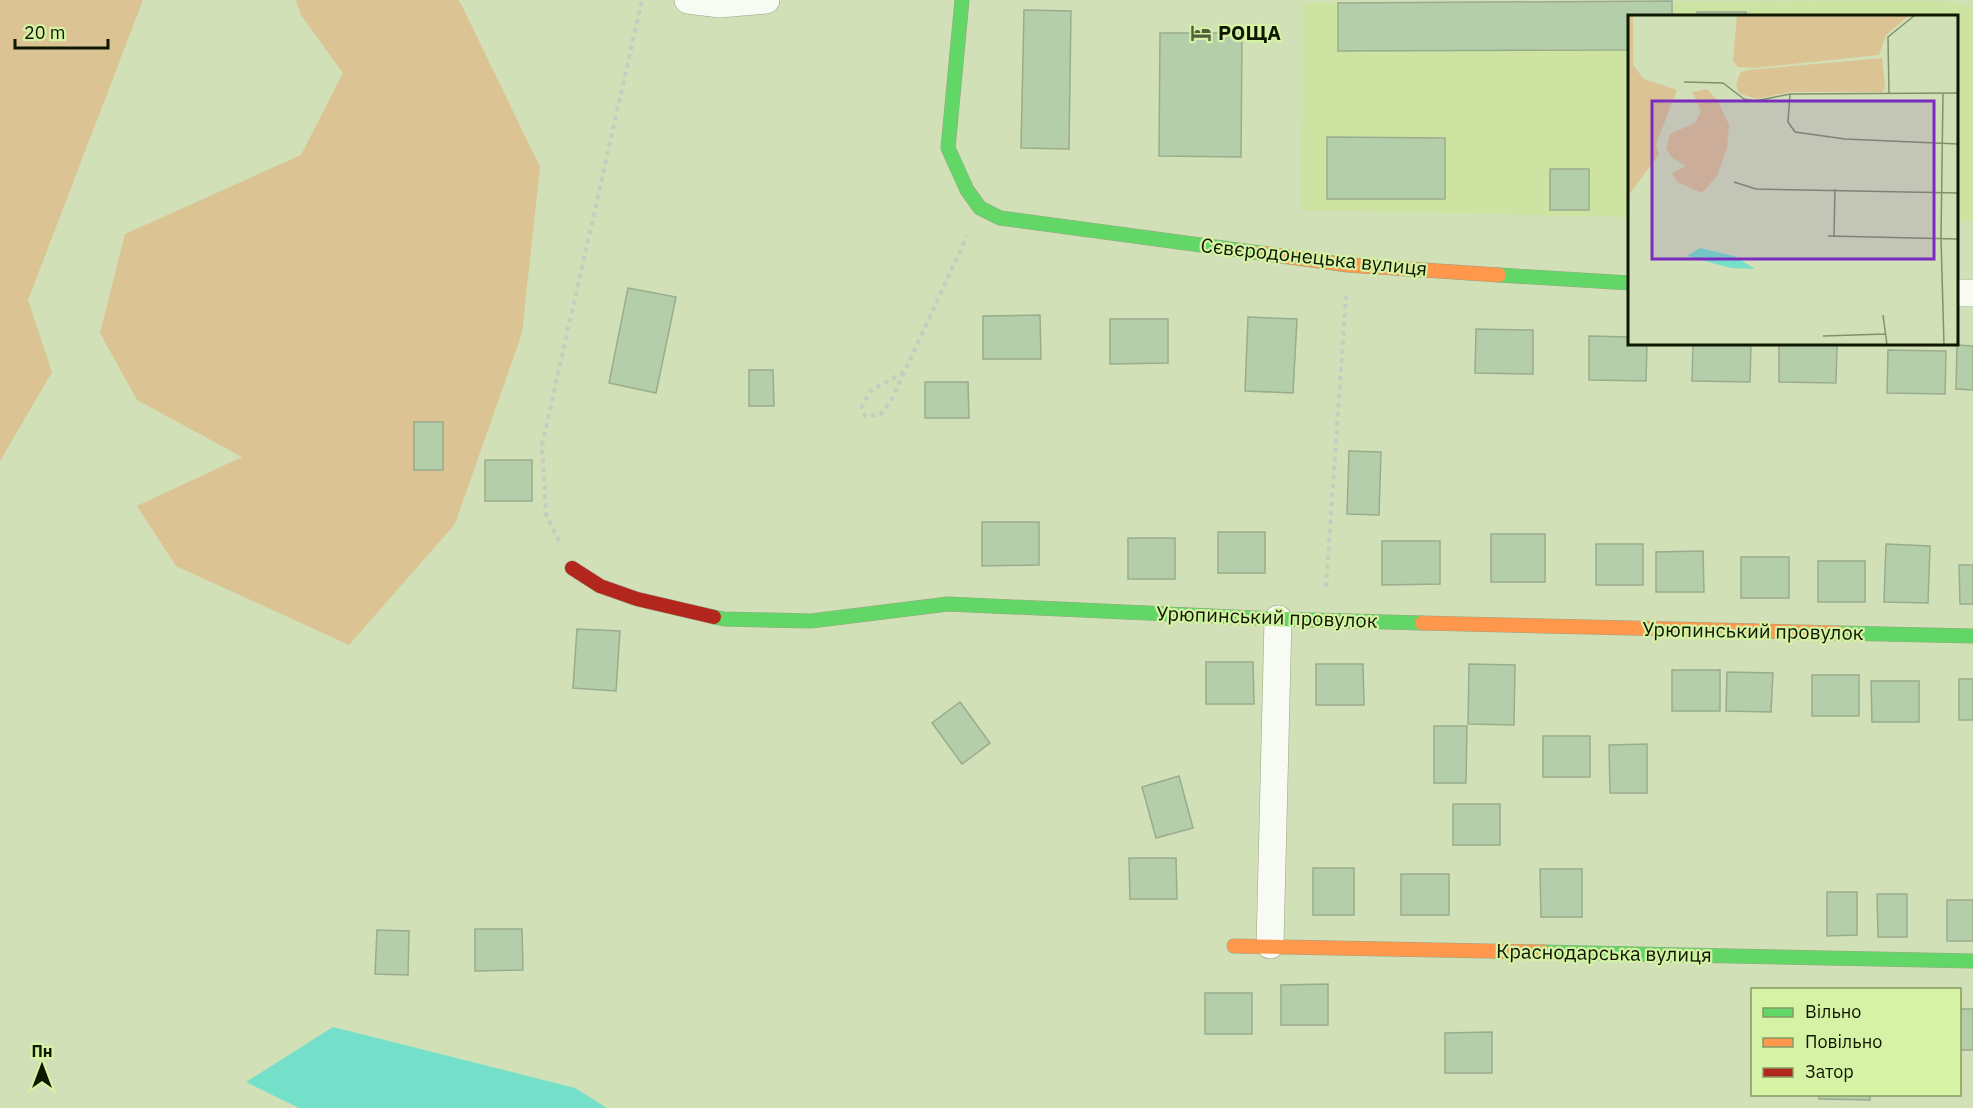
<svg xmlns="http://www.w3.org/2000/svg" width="1973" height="1108" viewBox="0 0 1973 1108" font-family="'IBM Plex Sans',sans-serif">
	<rect width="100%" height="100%" fill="#d1e0b6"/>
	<!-- built -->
	<path fill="#cce3a2" d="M 1941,1 L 1962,4 L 1973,8 L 1973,222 L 1957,222 L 1956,16 L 1630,16 L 1629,217 L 1301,210 L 1304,3 Z"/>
	<!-- green -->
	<g fill="#dbc393">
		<path d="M 0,0 L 143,0 L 28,300 L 52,372 L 0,461 Z"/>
		<path d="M 296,0 L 458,0 L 461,4 L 540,167 L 522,333 L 455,524 L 349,645 L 176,566 L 137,506 L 242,457 L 137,400 L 100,333 L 125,234 L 301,155 L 343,73 L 301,15 Z"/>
	</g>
	<!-- water -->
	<path fill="#75e0c9" d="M 333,1027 L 575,1088 L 607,1108 L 299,1108 L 246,1082 Z"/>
	<!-- building -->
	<g fill="#b4cea9" stroke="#9aac8e" stroke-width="1.5">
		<path d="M 1672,1 L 1672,16 L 1630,16 L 1630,50 L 1338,51 L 1338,3 Z"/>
		<path d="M 1024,10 L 1071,11 L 1069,149 L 1021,148 Z"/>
		<rect x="1697" y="12" width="49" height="4"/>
		<path d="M 1160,33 L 1242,33 L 1241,157 L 1159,156 Z"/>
		<path d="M 1327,137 L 1445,138 L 1445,199 L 1327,199 Z"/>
		<rect x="1550" y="169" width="39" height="41"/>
		<path d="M 628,288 L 676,297 L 656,393 L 609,383 Z"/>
		<path d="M 1040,315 L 1041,359 L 983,359 L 983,316 Z"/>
		<path d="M 1248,317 L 1297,319 L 1293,393 L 1245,391 Z"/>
		<path d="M 1110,319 L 1168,319 L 1168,363 L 1110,364 Z"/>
		<path d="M 1476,329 L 1533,330 L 1533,374 L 1475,373 Z"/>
		<path d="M 1589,336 L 1630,337 L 1630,344 L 1647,344 L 1646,381 L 1589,380 Z"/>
		<path d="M 1693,344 L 1751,344 L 1750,382 L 1692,381 Z"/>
		<path d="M 1779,344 L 1837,344 L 1836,383 L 1779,382 Z"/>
		<path d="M 1957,345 L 1973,346 L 1973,390 L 1956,389 Z"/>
		<path d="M 1888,350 L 1946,351 L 1945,394 L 1887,393 Z"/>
		<path d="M 749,370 L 773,370 L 774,406 L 749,406 Z"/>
		<path d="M 925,382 L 968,382 L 969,418 L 925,418 Z"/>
		<rect x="414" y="422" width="29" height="48"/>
		<path d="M 1349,451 L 1381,452 L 1379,515 L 1347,514 Z"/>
		<rect x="485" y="460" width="47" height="41"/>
		<path d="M 982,522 L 1039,522 L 1039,565 L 982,566 Z"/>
		<rect x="1218" y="532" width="47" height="41"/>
		<rect x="1491" y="534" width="54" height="48"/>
		<rect x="1128" y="538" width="47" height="41"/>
		<path d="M 1382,541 L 1440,541 L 1440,584 L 1382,585 Z"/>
		<rect x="1596" y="544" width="47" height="41"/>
		<path d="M 1886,544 L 1930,546 L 1928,603 L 1884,602 Z"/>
		<path d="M 1703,551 L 1704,592 L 1656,592 L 1656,552 Z"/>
		<rect x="1741" y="557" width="48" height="41"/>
		<rect x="1818" y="561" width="47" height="41"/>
		<path d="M 1959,565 L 1973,565 L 1973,604 L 1960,604 Z"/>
		<path d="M 577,629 L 620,631 L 616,691 L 573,688 Z"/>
		<path d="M 1206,662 L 1253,662 L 1254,704 L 1206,704 Z"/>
		<path d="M 1316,664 L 1363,664 L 1364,705 L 1316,705 Z"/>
		<path d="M 1469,664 L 1515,665 L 1514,725 L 1468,724 Z"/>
		<rect x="1672" y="670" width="48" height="41"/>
		<path d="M 1727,672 L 1773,673 L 1771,712 L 1726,711 Z"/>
		<rect x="1812" y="675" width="47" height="41"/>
		<rect x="1959" y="679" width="14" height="41"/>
		<path d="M 1871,681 L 1919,681 L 1919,722 L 1872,722 Z"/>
		<path d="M 960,702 L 990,743 L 962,764 L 932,723 Z"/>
		<path d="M 1434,726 L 1467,726 L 1466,783 L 1434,783 Z"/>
		<rect x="1543" y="736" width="47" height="41"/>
		<path d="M 1647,744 L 1647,793 L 1610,793 L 1609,745 Z"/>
		<path d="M 1179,776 L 1193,828 L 1156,838 L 1142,787 Z"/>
		<rect x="1453" y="804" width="47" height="41"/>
		<path d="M 1129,858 L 1176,858 L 1177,899 L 1130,899 Z"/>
		<rect x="1313" y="868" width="41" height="47"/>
		<path d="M 1540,869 L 1582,869 L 1582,917 L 1541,917 Z"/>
		<rect x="1401" y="874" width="48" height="41"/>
		<path d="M 1827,892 L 1857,892 L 1857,935 L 1827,936 Z"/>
		<path d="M 1877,894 L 1907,894 L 1907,937 L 1878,937 Z"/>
		<rect x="1947" y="900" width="26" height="41"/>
		<path d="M 475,929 L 522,929 L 523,970 L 475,971 Z"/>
		<path d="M 377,930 L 409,931 L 408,975 L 375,974 Z"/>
		<path d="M 1328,984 L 1328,1025 L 1281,1025 L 1281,985 Z"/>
		<rect x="1205" y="993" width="47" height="41"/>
		<rect x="1960" y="1009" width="13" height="41"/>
		<path d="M 1492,1032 L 1492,1073 L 1445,1073 L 1445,1033 Z"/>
		<path d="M 1819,1094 L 1870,1094 L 1870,1100 L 1819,1099 Z"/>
	</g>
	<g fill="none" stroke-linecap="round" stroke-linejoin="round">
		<!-- street casing -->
		<g stroke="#99a483" stroke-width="28">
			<g id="street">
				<path d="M 688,0 L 720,4 L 766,0"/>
				<path d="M 1956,293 L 1973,293"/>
				<path d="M 1270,945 L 1278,619"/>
			</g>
		</g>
		<!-- fast casing -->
		<g stroke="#99a483" stroke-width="15">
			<g id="fast">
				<path d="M 962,0 L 948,148 L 967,190 L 980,208 L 1000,218 L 1260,253"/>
				<path d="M 1499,275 L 1630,283"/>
				<path d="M 714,617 L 724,619 L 811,621 L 948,604 L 1278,619 L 1422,623"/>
				<path d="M 1838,633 L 1973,636"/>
				<path d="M 1543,952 L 1973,961"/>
			</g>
		</g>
		<!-- slow casing -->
		<g stroke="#99a483" stroke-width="15">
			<g id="slow">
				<path d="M 1260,253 L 1348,265 L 1499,275"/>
				<path d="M 1422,623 L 1838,633"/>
				<path d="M 1234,946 L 1543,952"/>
			</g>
		</g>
		<!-- jam casing -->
		<g stroke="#99a483" stroke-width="15">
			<path id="jam" d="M 572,568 L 600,586 L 637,599 L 714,617"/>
		</g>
		<!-- path -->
		<g stroke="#c7ccbf" stroke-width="4" stroke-dasharray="4.5 4.5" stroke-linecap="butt">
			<path d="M 904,372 L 870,391 L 862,407 L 865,416 L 881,414 L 892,399 L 967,236"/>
			<path d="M 559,541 L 546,514 L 542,445 L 642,0"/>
			<path d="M 1326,587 L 1346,296"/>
		</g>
		<!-- street -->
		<use href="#street" stroke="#f8faf4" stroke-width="27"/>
		<!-- fast -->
		<use href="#fast" stroke="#63d668" stroke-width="14"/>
		<!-- slow -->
		<use href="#slow" stroke="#ff974d" stroke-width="14"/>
		<!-- jam -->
		<use href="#jam" stroke="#b3261e" stroke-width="14"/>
	</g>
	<!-- icons -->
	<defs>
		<g id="hotel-bare" transform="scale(1.62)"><path d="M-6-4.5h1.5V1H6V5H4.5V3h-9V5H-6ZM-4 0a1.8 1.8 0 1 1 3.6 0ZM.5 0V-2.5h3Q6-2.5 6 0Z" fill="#525e40" stroke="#d5f2a5" stroke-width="2.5" paint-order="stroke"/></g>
	</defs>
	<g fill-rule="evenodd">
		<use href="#hotel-bare" x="1201" y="33"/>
	</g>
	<g text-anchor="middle" stroke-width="4.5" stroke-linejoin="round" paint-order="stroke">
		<!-- poi labels -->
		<g font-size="20" font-weight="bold" fill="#0e1800" stroke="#d5f2a5" text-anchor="start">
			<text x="1218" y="40">РОЩА</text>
		</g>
		<!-- street labels -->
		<g font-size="20" fill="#0e1800" stroke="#d5f2a5">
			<text transform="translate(1314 257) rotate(6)" y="7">Сєвєродонецька вулиця</text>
			<text transform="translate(1267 617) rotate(2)" y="7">Урюпинський провулок</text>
			<text transform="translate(1753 631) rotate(1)" y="7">Урюпинський провулок</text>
			<text transform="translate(1604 953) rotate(1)" y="7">Краснодарська вулиця</text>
		</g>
	</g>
	<!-- overview -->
	<g transform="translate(1628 15)">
		<rect width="330" height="330" fill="#d1e0b6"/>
		<path d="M 0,0 L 5,0 L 5,50 L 16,64 L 49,75 L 28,129 L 31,139 L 0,181 ZM 109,0 L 282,0 L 258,20 L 251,40 L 126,53 L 110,52 L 105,46 ZM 254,43 L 257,73 L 254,77 L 162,77 L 128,84 L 111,78 L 108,70 L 112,58 L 120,55 ZM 79,74 L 90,86 L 101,110 L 99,133 L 89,161 L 74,178 L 49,167 L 44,158 L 58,151 L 44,143 L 38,133 L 42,119 L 67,108 L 73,96 L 64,77 Z" fill="#dbc393"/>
		<path d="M 72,233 L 106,241 L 127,254 L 103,253 L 59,241 Z" fill="#75e0c9"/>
		<path fill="none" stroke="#83906d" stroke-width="1.5" d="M 56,67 L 95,68 L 116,84 L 127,86 L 162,79 L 330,78M 315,78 L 313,223 L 316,330M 162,79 L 160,107 L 167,117 L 217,124 L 330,129M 261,79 L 260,22 L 287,0M 106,167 L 128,174 L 330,178M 200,221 L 330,224M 206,221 L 207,174M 255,300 L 259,330M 195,321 L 257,319"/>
		<path fill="#7b2cbf" fill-opacity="0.15" stroke="#7b2cbf" stroke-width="3" d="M 24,86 L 306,86 L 306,244 L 24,244 Z"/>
		<rect width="330" height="330" fill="none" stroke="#0e1800" stroke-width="3"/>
	</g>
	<!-- legend -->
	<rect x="1751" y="988" width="210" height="108" fill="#d5f2a5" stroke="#859b63" stroke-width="1.5"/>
	<rect x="1763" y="1008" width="30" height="9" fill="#63d668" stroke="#859b63" stroke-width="1.5"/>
	<text x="1805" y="1018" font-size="18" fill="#0e1800">Вільно</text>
	<rect x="1763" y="1038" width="30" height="9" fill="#ff974d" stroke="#859b63" stroke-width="1.5"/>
	<text x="1805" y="1048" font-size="18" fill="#0e1800">Повільно</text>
	<rect x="1763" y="1068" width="30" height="9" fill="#b3261e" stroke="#859b63" stroke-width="1.5"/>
	<text x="1805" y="1078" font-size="18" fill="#0e1800">Затор</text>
	<!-- north arrow -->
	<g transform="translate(42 1066)" stroke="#d5f2a5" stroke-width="4.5" paint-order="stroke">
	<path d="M0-4.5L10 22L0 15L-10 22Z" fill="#0e1800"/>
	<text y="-9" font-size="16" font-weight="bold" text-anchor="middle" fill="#0e1800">Пн</text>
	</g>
	<!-- scale -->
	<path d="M15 39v9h93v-9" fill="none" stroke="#0e1800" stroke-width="3"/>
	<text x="24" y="39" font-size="18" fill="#0e1800" stroke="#d5f2a5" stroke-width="4.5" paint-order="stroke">20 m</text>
</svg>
